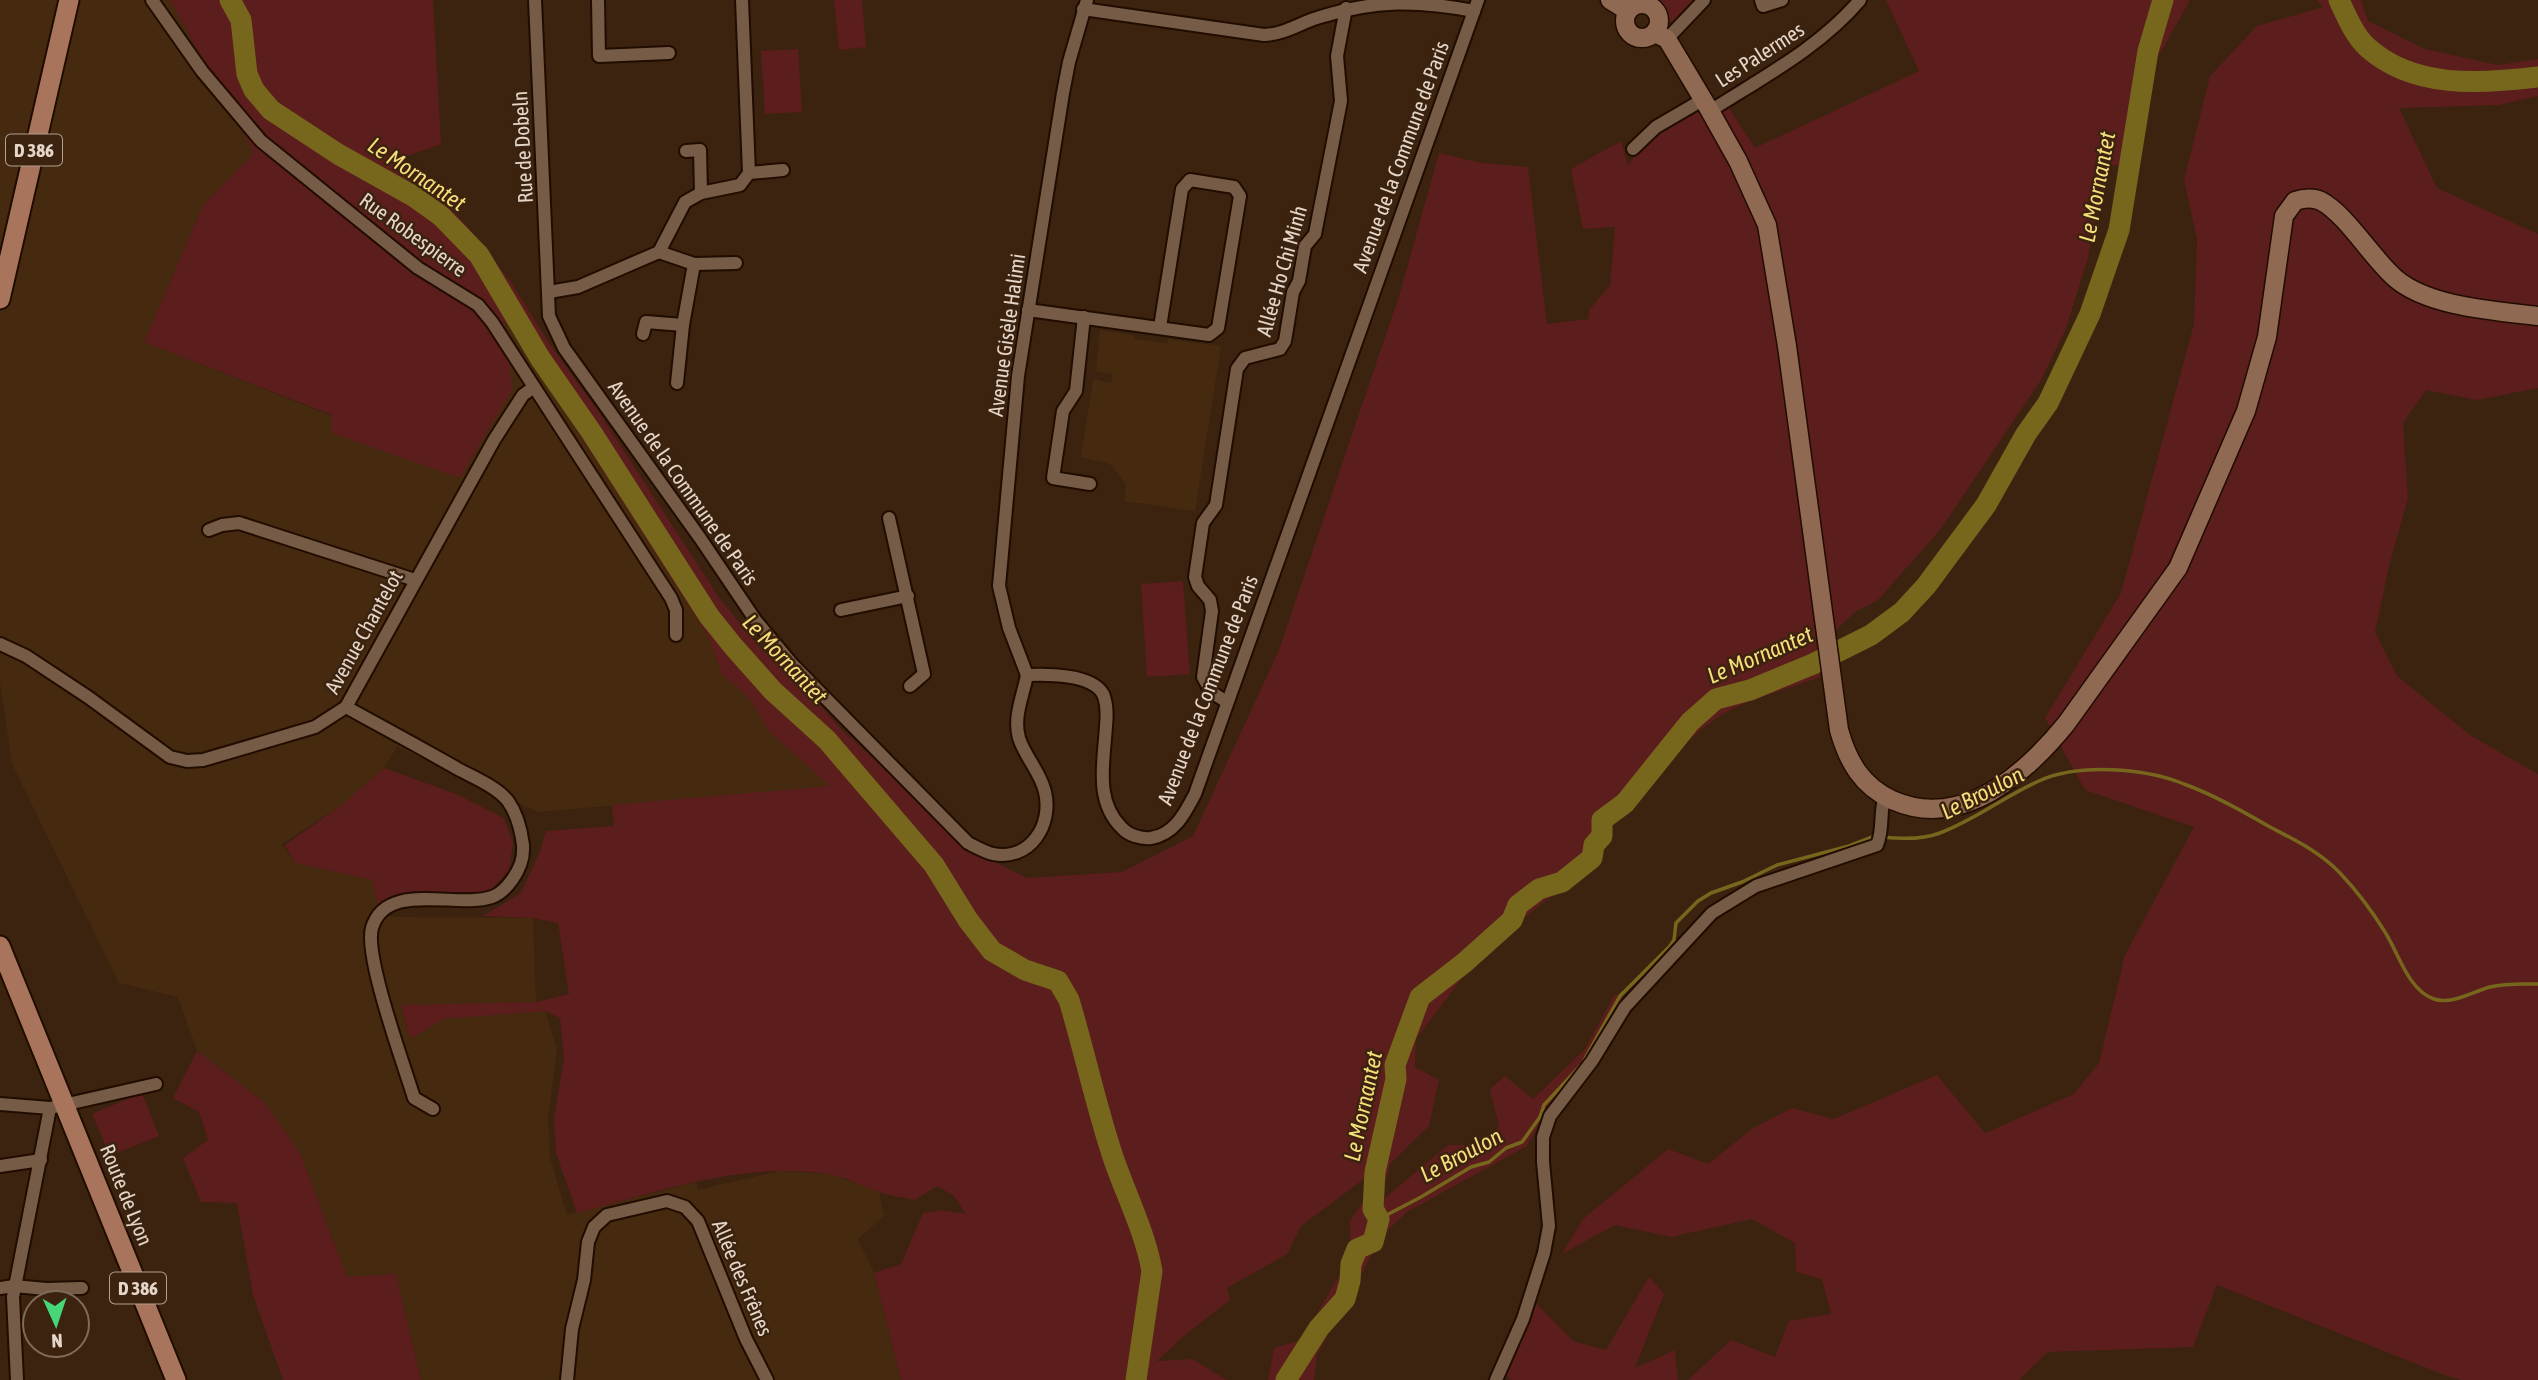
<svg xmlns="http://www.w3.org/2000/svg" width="2538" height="1380" viewBox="0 0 2538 1380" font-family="'Asap Condensed',sans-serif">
	<rect width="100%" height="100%" fill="#3b230f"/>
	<!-- built -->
	<g fill="#462a10">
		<path d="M 0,0 L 170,0 L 254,153 L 203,205 L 144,342 L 332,416 L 503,314 L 708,636 L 722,674 L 750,699 L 769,731 L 830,786 L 538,812 L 397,747 L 384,768 L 343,804 L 282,844 L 295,863 L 373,880 L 378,904 L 391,917 L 533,918 L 536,1002 L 401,1006 L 410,1039 L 444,1019 L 545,1011 L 557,1049 L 548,1118 L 550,1158 L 567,1215 L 696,1182 L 698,1190 L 779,1171 L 831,1174 L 879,1192 L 884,1216 L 858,1239 L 874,1273 L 901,1380 L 421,1380 L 396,1274 L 347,1277 L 300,1153 L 264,1102 L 197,1051 L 178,997 L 119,983 L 12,764 L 0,681 Z"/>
		<path d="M 1100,330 L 1133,335 L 1135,339 L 1167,343 L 1168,339 L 1221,346 L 1195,511 L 1124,501 L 1126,484 L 1110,464 L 1081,457 L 1093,379 L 1111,383 L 1113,374 L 1096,371 Z"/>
	</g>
	<!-- green -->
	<g fill="#5c1d1d">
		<path d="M 170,0 L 433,0 L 441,144 L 402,158 L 467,226 L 511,282 L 549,343 L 600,414 L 720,599 L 761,649 L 796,678 L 843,731 L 888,771 L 968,849 L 1027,878 L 1122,872 L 1193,836 L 1279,650 L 1400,293 L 1439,153 L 1482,163 L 1528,167 L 1547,324 L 1589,319 L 1589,310 L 1610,285 L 1615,227 L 1583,229 L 1571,169 L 1621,141 L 1628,165 L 1648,140 L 1701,109 L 1707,120 L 1729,108 L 1755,148 L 1919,71 L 1886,0 L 2190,0 L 2153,66 L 2138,160 L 2104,168 L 2088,258 L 2065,331 L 2041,380 L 1940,530 L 1878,600 L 1855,612 L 1832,634 L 1802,382 L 1787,296 L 1799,484 L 1820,677 C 1791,688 1745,700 1720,716 C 1678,743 1647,785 1614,822 L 1609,836 L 1588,867 L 1499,938 L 1466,973 L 1416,1039 L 1415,1067 L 1439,1080 L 1429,1126 L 1390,1164 L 1380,1202 L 1448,1145 L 1483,1145 L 1499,1126 L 1490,1089 L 1505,1076 L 1533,1099 L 1585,1049 L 1615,994 L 1623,997 L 1589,1060 L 1549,1106 L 1527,1146 L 1407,1212 L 1382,1236 L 1317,1355 L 1314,1380 L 1268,1380 L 1274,1348 L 1301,1340 L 1350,1258 L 1350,1221 L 1366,1198 L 1368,1176 L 1301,1226 L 1287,1254 L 1227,1288 L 1230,1300 L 1185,1335 L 1157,1361 L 1192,1359 L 1227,1380 L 901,1380 L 874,1273 L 901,1264 L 923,1213 L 941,1210 L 966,1214 L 954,1196 L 937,1186 L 915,1200 C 903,1197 890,1196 879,1192 C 862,1187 845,1176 828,1174 C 743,1161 658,1192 577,1213 L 556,1153 L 554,1119 L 564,1059 L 560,1018 L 545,1011 L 444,1019 L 410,1039 L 401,1005 L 536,1002 L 569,994 L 558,923 L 533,918 L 483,916 L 521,893 L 540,851 L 546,831 L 614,826 L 612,805 L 830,786 L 769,731 L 750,699 L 722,674 L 708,636 L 504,316 L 512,389 L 460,478 L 332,433 L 332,415 L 144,342 L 203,205 L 254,153 Z"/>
		<path d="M 834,0 L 862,0 L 866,47 L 839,50 Z"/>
		<path d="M 1655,0 L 1695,0 L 1673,25 Z"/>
		<path d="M 2317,0 L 2361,0 L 2368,21 L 2425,49 L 2498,65 L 2538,59 L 2538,96 L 2499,105 L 2399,108 L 2437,188 L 2538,234 L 2538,388 L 2477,400 L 2426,390 L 2403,423 L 2408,498 L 2389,566 L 2375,632 L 2397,676 L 2470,735 L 2538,774 L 2538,1380 L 2461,1380 L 2447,1376 L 2217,1285 L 2193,1347 L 2048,1352 L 2019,1380 L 1688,1380 L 1731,1340 L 1775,1357 L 1789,1321 L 1831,1314 L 1822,1279 L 1796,1272 L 1795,1243 L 1752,1219 L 1671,1237 L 1615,1225 L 1562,1254 L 1583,1219 L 1668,1149 L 1708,1164 L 1753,1128 L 1792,1108 L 1834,1119 L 1937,1075 L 1985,1133 L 2074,1094 L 2099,1063 L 2125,955 L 2194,827 L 2085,790 L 2045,718 L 2121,593 L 2194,324 L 2197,239 L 2184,180 L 2210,76 L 2257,26 L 2323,7 Z"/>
		<path d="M 798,49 L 802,112 L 765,114 L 761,51 Z"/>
		<path d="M 1183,581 L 1190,674 L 1147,677 L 1141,584 Z"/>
		<path d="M 384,768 L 456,794 L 504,818 L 513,843 L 509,870 L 489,892 L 401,893 L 378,904 L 372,880 L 295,863 L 285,845 L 343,804 Z"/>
		<path d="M 197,1051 L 264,1102 L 300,1153 L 347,1277 L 396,1274 L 421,1380 L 283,1380 L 253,1295 L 237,1203 L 201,1202 L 183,1158 L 208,1140 L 199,1112 L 173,1098 Z"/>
		<path d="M 142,1093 L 159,1136 L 110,1156 L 92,1114 Z"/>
		<path d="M 1649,1277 L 1664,1294 L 1635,1368 L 1675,1350 L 1678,1380 L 1511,1380 L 1504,1374 L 1534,1301 L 1573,1341 L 1606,1350 Z"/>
	</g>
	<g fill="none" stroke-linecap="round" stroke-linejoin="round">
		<!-- stream -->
		<g stroke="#77671d" stroke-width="3.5">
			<path d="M 1882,837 C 1900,839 1924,839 1940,833 C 1975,820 2005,796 2039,781 C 2078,763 2145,768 2184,784 C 2214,795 2242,811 2270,827 C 2295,840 2320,852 2340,873 C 2357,891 2372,911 2385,932 C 2399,954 2408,990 2434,999 C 2452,1005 2474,991 2490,987 C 2506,983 2522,984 2538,984"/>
			<path d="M 1379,1219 L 1421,1197 L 1471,1167 L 1489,1162 L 1506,1148 L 1522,1142 L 1540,1117 L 1544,1105 L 1582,1064 L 1620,996 L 1670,946 L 1674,940 L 1676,923 L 1698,901 L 1711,893 L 1742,882 L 1777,865 L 1849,846 L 1875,836"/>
		</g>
		<!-- river -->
		<g stroke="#77671d" stroke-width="21">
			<path d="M 230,0 L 241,20 L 247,74 L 254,90 L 271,110 L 338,154 L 413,196 L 441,216 L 479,255 L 540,358 L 592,433 L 709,616 L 733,646 L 773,691 L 827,740 L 934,865 L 968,920 L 992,951 L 1025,970 L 1058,981 L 1069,1000 C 1085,1053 1096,1107 1114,1160 C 1127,1197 1145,1232 1152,1271 L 1136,1380"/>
			<path d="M 2339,0 C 2346,15 2354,35 2367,47 C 2413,89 2481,84 2538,77"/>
			<path d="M 1286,1380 L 1319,1328 L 1345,1299 L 1350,1281 L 1351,1264 L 1357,1249 L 1373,1242 L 1379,1219 L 1373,1209 L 1375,1172 L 1396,1079 L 1395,1065 L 1420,997 L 1464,963 L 1512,920 L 1518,905 L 1539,889 L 1562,882 L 1592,858 L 1594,845 L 1602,836 L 1602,820 L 1625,803 L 1690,722 L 1716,699 L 1750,690 L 1813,664 L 1871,635 L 1902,612 L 1926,586 L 1986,505 L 2026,434 L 2048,403 L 2090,314 L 2119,230 L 2148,51 L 2163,0"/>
		</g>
		<!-- street casing -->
		<g stroke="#210c00" stroke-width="16">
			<g id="street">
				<path d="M 152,0 L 202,71 L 261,141 L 418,268 L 478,305 L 492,322 L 671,598 L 676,610 L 676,635"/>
				<path d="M 535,0 L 549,316 L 564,348 L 700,538 L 756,621 L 792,664 L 968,843 C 976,847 985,852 993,854 C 1030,861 1053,825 1045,792 C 1041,773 1025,757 1019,738 C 1013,717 1023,696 1027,675"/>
				<path d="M 598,0 L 599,56 L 669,53"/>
				<path d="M 1761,0 L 1763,6 L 1782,0"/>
				<path d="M 1083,9 L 1264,35 C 1286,34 1299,23 1320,17 C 1375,0 1417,0 1474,11"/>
				<path d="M 1667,39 L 1704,0"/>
				<path d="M 1710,111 C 1763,77 1819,48 1860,0"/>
				<path d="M 1633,149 L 1656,127 L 1704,99"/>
				<path d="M 686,151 L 700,150 L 701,193"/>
				<path d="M 749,173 L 783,170"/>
				<path d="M 659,252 L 694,264 L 736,263"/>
				<path d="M 549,292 L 578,287 L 659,252 L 685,202 L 701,193 L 740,185 L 749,173 L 742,0"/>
				<path d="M 1028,310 L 1209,335 L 1218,328 L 1240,196 L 1234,187 L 1190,180 L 1182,189 L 1160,327"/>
				<path d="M 1084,317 L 1076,391 L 1063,411 L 1053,478 L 1090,484"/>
				<path d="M 643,334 L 646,322 L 683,325"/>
				<path d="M 677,383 L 683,325 L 694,264"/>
				<path d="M 889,518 L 924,674 L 910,686"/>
				<path d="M 209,530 L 222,525 L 239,523 L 415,580"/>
				<path d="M 841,610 L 908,596"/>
				<path d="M 0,644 L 26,656 L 88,697 L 170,757 L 187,761 L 203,760 L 315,727 L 346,707 L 494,440 L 523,395 L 534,387"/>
				<path d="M 1027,675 C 1047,674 1092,674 1103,694 C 1107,703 1107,716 1106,726 C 1104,761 1094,801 1122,828 C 1128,835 1141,839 1151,838 C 1175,834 1185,813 1195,794 L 1478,0"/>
				<path d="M 1027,675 L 1009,628 L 999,586 L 1018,376 L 1063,93 L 1069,62 L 1087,0"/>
				<path d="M 1227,702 L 1211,692 L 1203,677 L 1212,611 L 1210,600 L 1198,586 L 1195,577 L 1203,523 L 1216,505 L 1237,369 L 1245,358 L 1280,349 L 1285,341 L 1293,292 L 1299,281 L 1305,246 L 1315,234 L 1341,101 L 1337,56 L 1346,8"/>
				<path d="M 346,707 C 384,728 421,748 458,769 C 473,777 497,787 508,801 C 517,814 521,829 523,845 C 524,859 520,869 512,880 C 507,887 501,894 492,897 C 457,909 386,880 372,928 C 364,956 404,1065 414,1098 L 433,1109"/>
				<path d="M 0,1104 L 50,1108 L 156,1084"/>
				<path d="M 0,1166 L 41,1160"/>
				<path d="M 0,1288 L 14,1286 L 46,1289 L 82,1288"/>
				<path d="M 17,1380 L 13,1297 L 50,1108"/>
				<path d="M 567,1380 L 572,1329 L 584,1280 L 588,1242 L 594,1227 L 607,1215 L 667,1201 L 685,1207 L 698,1221 L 746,1339 L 767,1380"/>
				<path d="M 1496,1380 L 1523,1319 L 1544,1253 L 1549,1226 L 1543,1162 L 1543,1137 L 1550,1116 L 1592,1061 L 1625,1007 L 1712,913 L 1756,886 L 1877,845 C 1884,829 1879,812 1885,796"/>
			</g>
		</g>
		<!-- secondary casing -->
		<g stroke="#210c00" stroke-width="21">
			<g id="secondary">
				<path d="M 1610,0 L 1628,11"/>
				<circle cx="1642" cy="21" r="17"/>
				<path d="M 1655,33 L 1667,39 L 1710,111 L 1738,161 L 1767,225 L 1787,346 L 1839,730 C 1848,762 1862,786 1892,800 C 1962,831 2025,774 2066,724 L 2178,568 L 2246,411 L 2267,337 L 2284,216 L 2295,201 C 2304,198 2312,197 2321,201 C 2346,214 2372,258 2395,278 C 2428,307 2496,311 2538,316"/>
			</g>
		</g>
		<!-- primary casing -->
		<g stroke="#210c00" stroke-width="23">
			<g id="primary">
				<path d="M 0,299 L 69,0"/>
				<path d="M 0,946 L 176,1380"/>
			</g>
		</g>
		<!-- street -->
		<use href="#street" stroke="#765c46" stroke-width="12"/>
		<!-- secondary -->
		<use href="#secondary" stroke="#8f6951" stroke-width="18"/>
		<!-- primary -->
		<use href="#primary" stroke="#a8755c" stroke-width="19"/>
	</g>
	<g text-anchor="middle" stroke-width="5" stroke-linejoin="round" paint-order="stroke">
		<!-- shield labels -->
		<g fill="#3b230f" stroke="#b2a091" stroke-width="2">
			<rect x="6" y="134.5" width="56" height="31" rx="5"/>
			<rect x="110" y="1272.5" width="56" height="31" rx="5"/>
		</g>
		<g font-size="19" font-weight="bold" fill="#e5d6c9">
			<text x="34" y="157">D 386</text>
			<text x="138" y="1295">D 386</text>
		</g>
		<!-- street labels -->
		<g font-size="21" fill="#e5d6c9" stroke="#3b230f">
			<text transform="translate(1760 55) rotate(-33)" y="7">Les Palermes</text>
			<text transform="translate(523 147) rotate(-93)" y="7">Rue de Dobeln</text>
			<text transform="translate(1401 157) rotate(-70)" y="7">Avenue de la Commune de Paris</text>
			<text transform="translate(413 235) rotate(36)" y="7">Rue Robespierre</text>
			<text transform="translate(1282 271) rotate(-74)" y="7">Allée Ho Chi Minh</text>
			<text transform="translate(1007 335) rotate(-82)" y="7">Avenue Gisèle Halimi</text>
			<text transform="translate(683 483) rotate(55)" y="7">Avenue de la Commune de Paris</text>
			<text transform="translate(364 632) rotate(-61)" y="7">Avenue Chantelot</text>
			<text transform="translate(1208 690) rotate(-69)" y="7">Avenue de la Commune de Paris</text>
			<text transform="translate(126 1195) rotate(68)" y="7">Route de Lyon</text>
			<text transform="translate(742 1278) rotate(67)" y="7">Allée des Frênes</text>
		</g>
		<!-- water labels -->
		<g font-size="23" font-style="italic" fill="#f5dd7a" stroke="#3b230f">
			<text transform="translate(417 174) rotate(34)" y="8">Le Mornantet</text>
			<text transform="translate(2097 187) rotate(-79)" y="8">Le Mornantet</text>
			<text transform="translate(1760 655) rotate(-23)" y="8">Le Mornantet</text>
			<text transform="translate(785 659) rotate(47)" y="8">Le Mornantet</text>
			<text transform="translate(1982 793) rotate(-27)" y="8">Le Broulon</text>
			<text transform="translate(1363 1106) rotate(-78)" y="8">Le Mornantet</text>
			<text transform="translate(1461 1155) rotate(-28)" y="8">Le Broulon</text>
		</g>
	</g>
	<!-- north arrow -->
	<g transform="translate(56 1324) rotate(177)"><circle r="33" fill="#3b230f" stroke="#7f6b59" stroke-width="2"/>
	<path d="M0-5L12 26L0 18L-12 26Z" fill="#47d779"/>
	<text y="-10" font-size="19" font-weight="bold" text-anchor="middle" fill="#e5d6c9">N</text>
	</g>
</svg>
